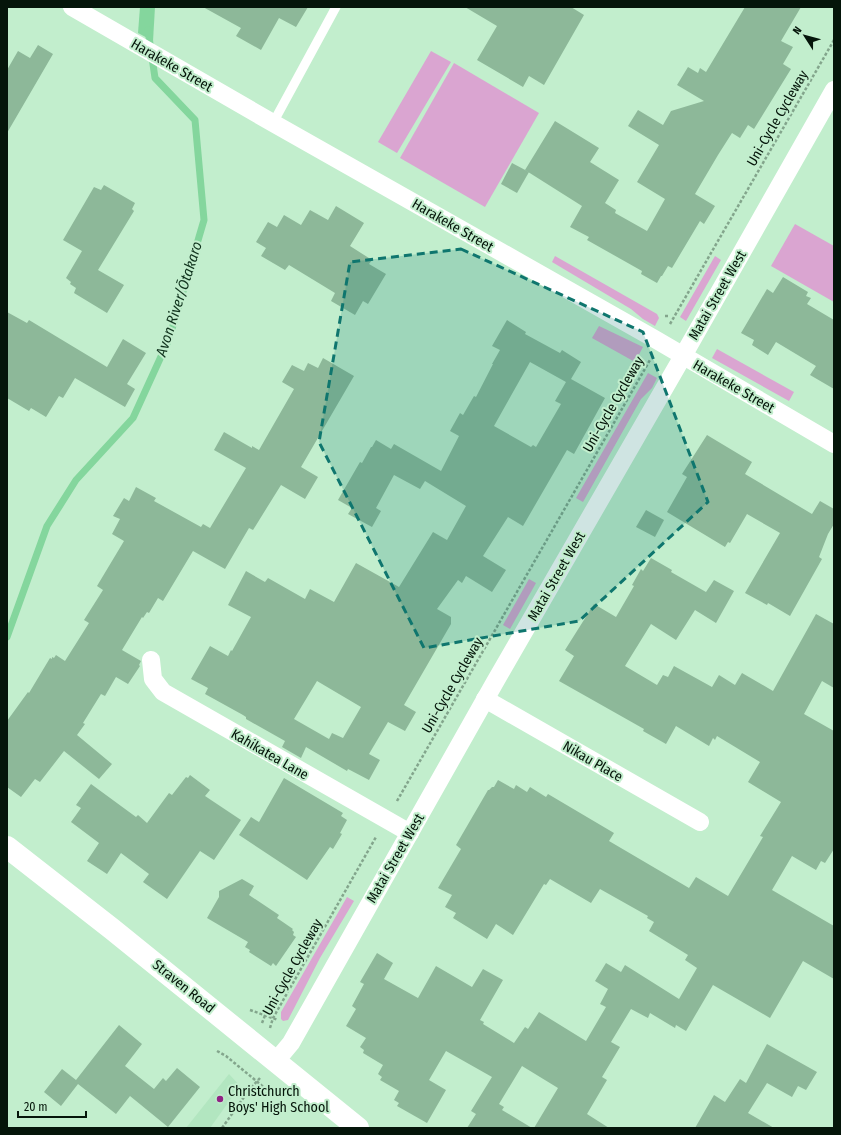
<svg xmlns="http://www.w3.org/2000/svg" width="841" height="1135" viewBox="0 0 841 1135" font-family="'Fira Sans Condensed',sans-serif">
	<rect width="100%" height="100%" fill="#c2eecd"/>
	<!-- built -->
	<path fill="#b2e6c0" d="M 229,1074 L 240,1086 L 210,1128 L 186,1128 Z"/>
	<!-- green -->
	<g fill="#daa5d1">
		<path d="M 431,51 L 451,62 L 397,153 L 378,142 Z"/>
		<path d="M 454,63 L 539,113 L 485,207 L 400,158 Z"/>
		<path d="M 795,224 L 834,246 L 834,302 L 771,266 Z"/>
		<path d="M 555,256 L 657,314 L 659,318 L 655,326 L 643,319 L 631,309 L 552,262 Z"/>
		<path d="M 715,256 L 721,260 L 686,321 L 680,317 Z"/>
		<path d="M 599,326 L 643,347 L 635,362 L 592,338 Z"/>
		<path d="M 717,349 L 794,392 L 789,401 L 712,358 Z"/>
		<path d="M 648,373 L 657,378 L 652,388 L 641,399 L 583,502 L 576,498 Z"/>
		<path d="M 529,579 L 536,583 L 510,629 L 503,625 Z"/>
		<path d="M 347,897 L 354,901 L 320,958 L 288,1020 L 283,1021 L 281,1019 L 281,1012 Z"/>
	</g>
	<!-- water -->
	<path fill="#84d69d" d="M 140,7 L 155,7 L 153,41 L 138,33 Z"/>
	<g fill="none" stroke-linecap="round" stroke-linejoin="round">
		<!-- stream -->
		<path stroke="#84d69d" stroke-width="7" d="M 7,637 L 47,526 L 76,480 L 133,418 L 169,339 L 204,220 L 195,120 L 155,78 L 148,30"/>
	</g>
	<!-- building -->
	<g fill="#8db899" fill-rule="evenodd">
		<path d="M 203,7 L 308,7 L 296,27 L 279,18 L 261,50 L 236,36 L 241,28 Z"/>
		<path d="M 465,7 L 571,7 L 584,15 L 544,85 L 529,76 L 523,87 L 477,60 L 497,26 Z"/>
		<path d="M 745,7 L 801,7 L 781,41 L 793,47 L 783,64 L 791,69 L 754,129 L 748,125 L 740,138 L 732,133 L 718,155 L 695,194 L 715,206 L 704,224 L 700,221 L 672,268 L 668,266 L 662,276 L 661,276 L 657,283 L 641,274 L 642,271 L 587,240 L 589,237 L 570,227 L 582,206 L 525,170 L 555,121 L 599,148 L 590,162 L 619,180 L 605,203 L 616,210 L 615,213 L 647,231 L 665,199 L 637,182 L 659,145 L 628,126 L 638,110 L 663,125 L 671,111 L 704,101 L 677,85 L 688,67 L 698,73 L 700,68 L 706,72 Z"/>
		<path d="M 38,45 L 53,54 L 7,133 L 7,70 L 18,51 L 30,58 Z"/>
		<path d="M 512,163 L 529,172 L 517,193 L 501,184 Z"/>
		<path d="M 104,185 L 135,203 L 132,209 L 134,211 L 98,270 L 124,285 L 107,313 L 74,293 L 76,288 L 70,284 L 71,282 L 66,278 L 82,251 L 63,240 L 94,187 L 101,190 Z"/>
		<path d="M 336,206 L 364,223 L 350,246 L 372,260 L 369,264 L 386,274 L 368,304 L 363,301 L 355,315 L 331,301 L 335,293 L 289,265 L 285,270 L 261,256 L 266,248 L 256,242 L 268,222 L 277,227 L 284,215 L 301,225 L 310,210 L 328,220 Z"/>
		<path d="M 783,277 L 808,292 L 806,296 L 811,298 L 807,304 L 834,320 L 834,389 L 810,375 L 816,366 L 776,342 L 768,355 L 752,345 L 754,340 L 741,333 L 767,289 L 773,293 Z"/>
		<path d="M 7,312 L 27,323 L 29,320 L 107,367 L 123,339 L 146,353 L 127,384 L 135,389 L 125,407 L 75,378 L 63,398 L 59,396 L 46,417 L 31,408 L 29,411 L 7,398 Z"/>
		<path d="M 507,320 L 526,332 L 525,334 L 560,353 L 562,350 L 581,362 L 571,379 L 605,398 L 574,454 L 567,450 L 523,526 L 508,517 L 483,556 L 506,570 L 492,592 L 466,576 L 462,583 L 458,580 L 437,609 L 451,617 L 451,624 L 404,705 L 416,712 L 405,731 L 388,722 L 369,754 L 380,760 L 369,780 L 348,769 L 347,771 L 306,747 L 301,758 L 282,747 L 285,741 L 246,719 L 246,717 L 243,715 L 205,694 L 208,688 L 191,679 L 210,646 L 228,656 L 231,650 L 232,651 L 251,617 L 228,605 L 246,571 L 265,582 L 268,578 L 305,599 L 310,589 L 334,602 L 356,563 L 399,587 L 433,532 L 447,540 L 466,506 L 425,481 L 420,489 L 394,475 L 376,508 L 381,511 L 372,527 L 348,514 L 352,508 L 338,500 L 360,462 L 362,463 L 371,447 L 372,447 L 376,440 L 391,449 L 394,444 L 441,471 L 459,436 L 450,431 L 460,413 L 463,415 L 474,396 L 476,397 L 493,364 L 492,364 L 500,350 L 492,346 ZM 530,362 L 566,382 L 555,401 L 561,404 L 536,447 L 533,445 L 531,447 L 494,426 ZM 317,681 L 361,707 L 343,738 L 332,733 L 329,739 L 294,719 Z"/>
		<path d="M 323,358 L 354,376 L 301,467 L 318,477 L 305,499 L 281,485 L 253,530 L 249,528 L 225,569 L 193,551 L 163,601 L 158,598 L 149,613 L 147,612 L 143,618 L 142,617 L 122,650 L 141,661 L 139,665 L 140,666 L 128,684 L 116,677 L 105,696 L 101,694 L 83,723 L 85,724 L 77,735 L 112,764 L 99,779 L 64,751 L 40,782 L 35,779 L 21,797 L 7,787 L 7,721 L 28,692 L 29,693 L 50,658 L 52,659 L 52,657 L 54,658 L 56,655 L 65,661 L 89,623 L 84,620 L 103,590 L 97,586 L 124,541 L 112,534 L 120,519 L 113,516 L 124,498 L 129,501 L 136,487 L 156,498 L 154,501 L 201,527 L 203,524 L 210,528 L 246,468 L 214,450 L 224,432 L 252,448 L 252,446 L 259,450 L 294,389 L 282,382 L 292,365 L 304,371 L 308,363 L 318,368 Z"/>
		<path d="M 707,435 L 752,462 L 745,474 L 812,514 L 820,501 L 834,509 L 834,524 L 828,534 L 819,557 L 822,559 L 790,616 L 768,603 L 767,605 L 745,593 L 780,533 L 747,514 L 730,543 L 728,542 L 725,547 L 667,512 L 687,477 L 682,474 Z"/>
		<path d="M 646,510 L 664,520 L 655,537 L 636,527 Z"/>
		<path d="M 651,558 L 672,570 L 671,572 L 706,592 L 714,580 L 734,591 L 716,623 L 695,610 L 676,640 L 651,624 L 625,666 L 657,685 L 663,675 L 668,677 L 674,666 L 712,687 L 719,675 L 735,685 L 742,673 L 773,691 L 816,614 L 834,624 L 834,688 L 822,681 L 804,714 L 834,731 L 834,849 L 825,863 L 821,861 L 816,870 L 792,856 L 772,890 L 834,926 L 834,979 L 803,961 L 770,1018 L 713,985 L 686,1031 L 676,1025 L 675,1028 L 650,1013 L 648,1018 L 631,1009 L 611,1042 L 620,1047 L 602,1077 L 607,1080 L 587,1114 L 609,1128 L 534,1128 L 558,1088 L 522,1066 L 499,1104 L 504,1107 L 502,1110 L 532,1128 L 467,1128 L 476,1114 L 471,1111 L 492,1077 L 446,1051 L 429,1080 L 446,1090 L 427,1123 L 397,1106 L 399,1103 L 394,1100 L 399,1091 L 380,1080 L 382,1077 L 378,1074 L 383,1065 L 363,1053 L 364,1050 L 360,1047 L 366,1038 L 346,1026 L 356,1009 L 352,1006 L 364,984 L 360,982 L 377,953 L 393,963 L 384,979 L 418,998 L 436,966 L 472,987 L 483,969 L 503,980 L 480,1020 L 484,1022 L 483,1024 L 514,1043 L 525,1027 L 528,1029 L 539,1012 L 586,1041 L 606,1007 L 600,1004 L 608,989 L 595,981 L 606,963 L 621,972 L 625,965 L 679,999 L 697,968 L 685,960 L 688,955 L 649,931 L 654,922 L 647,918 L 648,916 L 600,889 L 591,903 L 550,879 L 546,885 L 544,884 L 513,935 L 496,924 L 487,939 L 453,918 L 456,913 L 445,907 L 452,895 L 438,888 L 461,849 L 456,845 L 488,790 L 489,790 L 492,787 L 494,787 L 498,780 L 514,789 L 516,785 L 527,792 L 530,787 L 546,797 L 548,794 L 614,833 L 609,841 L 689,888 L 696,877 L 728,896 L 763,837 L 760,836 L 781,802 L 748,782 L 760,762 L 717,736 L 715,740 L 713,738 L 709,746 L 676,726 L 666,744 L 643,731 L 644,729 L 559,681 L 574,656 L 565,650 L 594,604 L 616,617 L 634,586 L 632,585 L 641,569 L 643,571 Z"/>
		<path d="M 190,775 L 210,790 L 205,796 L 241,820 L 214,860 L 200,851 L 167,899 L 143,882 L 149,874 L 121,853 L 107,874 L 87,861 L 99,843 L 71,822 L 81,808 L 76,805 L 91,784 L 136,817 L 138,815 L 147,823 L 169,793 L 172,795 L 186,777 L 188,778 Z"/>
		<path d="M 284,778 L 343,813 L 341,816 L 347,820 L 340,833 L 342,834 L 333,849 L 330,847 L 307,880 L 239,835 L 251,817 L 259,822 Z"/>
		<path d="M 242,879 L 254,886 L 249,895 L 279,915 L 277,918 L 293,929 L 292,930 L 294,932 L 293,935 L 296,937 L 276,966 L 273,963 L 271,966 L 249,952 L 250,950 L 245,947 L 248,942 L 207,918 L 219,897 L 219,891 Z"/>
		<path d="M 119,1025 L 142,1044 L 125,1066 L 154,1089 L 163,1078 L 166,1081 L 177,1068 L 200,1087 L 168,1127 L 130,1096 L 116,1114 L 78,1084 L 61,1106 L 44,1092 L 62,1069 L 76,1080 Z"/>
		<path d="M 767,1044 L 817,1072 L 806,1090 L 798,1086 L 792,1097 L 767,1083 L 748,1113 L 774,1128 L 695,1128 L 714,1095 L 725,1102 L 740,1079 L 746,1083 Z"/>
	</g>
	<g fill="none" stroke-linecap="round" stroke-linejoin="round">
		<!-- path -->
		<g stroke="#83a58c" stroke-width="2.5" stroke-dasharray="3 2" stroke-linecap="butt">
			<path d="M 665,316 L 669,316"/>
			<path d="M 670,324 L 834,40"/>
			<path d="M 638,363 L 641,365"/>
			<path d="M 397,801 L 650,360"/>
			<path d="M 250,1010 L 278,1020"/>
			<path d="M 262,1023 L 270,1003"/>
			<path d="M 270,1028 L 273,1018 L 376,837"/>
			<path d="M 217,1051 L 226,1056 L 266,1089 L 268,1096"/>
			<path d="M 222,1128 L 249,1090 L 260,1078"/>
		</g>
		<!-- service -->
		<path stroke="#fff" stroke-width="9" d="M 273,123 L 336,7"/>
		<!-- minor -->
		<g stroke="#fff" stroke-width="18">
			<path d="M 72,7 L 273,123 L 653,338 L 834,444"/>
			<path d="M 151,660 L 153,679 L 163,692 L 410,833"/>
			<path d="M 485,699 L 700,822"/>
			<path d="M 276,1061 L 291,1043 L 495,682 L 683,356 L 834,90"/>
		</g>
		<!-- secondary -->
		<path stroke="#fff" stroke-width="22" d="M 7,847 L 112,929 L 358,1128"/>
	</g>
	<!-- marked area -->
	<path fill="#0f766e" fill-opacity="0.2" stroke="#0f766e" stroke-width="3" stroke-dasharray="8 5" stroke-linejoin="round" d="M 461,249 L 643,332 L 708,502 L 579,621 L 424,648 L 319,442 L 350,262 Z"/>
	<!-- markers -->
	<circle fill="#902284" stroke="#c2eecd" stroke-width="1.5" cx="220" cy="1099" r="4"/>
	<g text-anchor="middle" stroke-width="4" stroke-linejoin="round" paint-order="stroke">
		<!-- street labels -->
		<g font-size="14" fill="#05150a" stroke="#c2eecd">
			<text transform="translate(172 65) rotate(30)" y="5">Harakeke Street</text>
			<text transform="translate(777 118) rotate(-60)" y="5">Uni-Cycle Cycleway</text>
			<text transform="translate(453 225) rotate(30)" y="5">Harakeke Street</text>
			<text transform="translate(717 295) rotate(-60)" y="5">Matai Street West</text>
			<text transform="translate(734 386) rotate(30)" y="5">Harakeke Street</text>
			<text transform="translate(613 404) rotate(-60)" y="5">Uni-Cycle Cycleway</text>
			<text transform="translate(556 576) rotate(-60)" y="5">Matai Street West</text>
			<text transform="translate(452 685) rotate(-60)" y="5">Uni-Cycle Cycleway</text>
			<text transform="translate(270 754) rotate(30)" y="5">Kahikatea Lane</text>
			<text transform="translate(593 761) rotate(30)" y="5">Nikau Place</text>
			<text transform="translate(395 858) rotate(-60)" y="5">Matai Street West</text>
			<text transform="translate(292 967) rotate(-61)" y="5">Uni-Cycle Cycleway</text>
			<text transform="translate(184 986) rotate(39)" y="5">Straven Road</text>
		</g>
		<!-- poi labels -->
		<g font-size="14" fill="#05150a" stroke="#c2eecd" text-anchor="start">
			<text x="228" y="1096">Christchurch<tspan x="228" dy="16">Boys' High School</tspan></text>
		</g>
		<!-- water labels -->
		<g font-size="15" font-style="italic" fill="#10331d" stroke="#c2eecd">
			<text transform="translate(179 299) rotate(-72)" y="5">Avon River/Ōtakaro</text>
		</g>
	</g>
	<!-- border -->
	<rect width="841" height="1135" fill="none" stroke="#05150a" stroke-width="16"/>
	<!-- north arrow -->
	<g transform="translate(805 36) rotate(306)" stroke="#c2eecd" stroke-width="3" paint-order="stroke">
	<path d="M0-3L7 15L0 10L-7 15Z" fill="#05150a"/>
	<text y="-6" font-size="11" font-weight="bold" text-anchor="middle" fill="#05150a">N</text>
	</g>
	<!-- scale -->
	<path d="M18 1111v6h68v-6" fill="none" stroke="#05150a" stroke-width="2"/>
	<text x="24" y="1111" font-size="12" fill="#05150a" stroke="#c2eecd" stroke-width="3" paint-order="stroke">20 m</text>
</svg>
